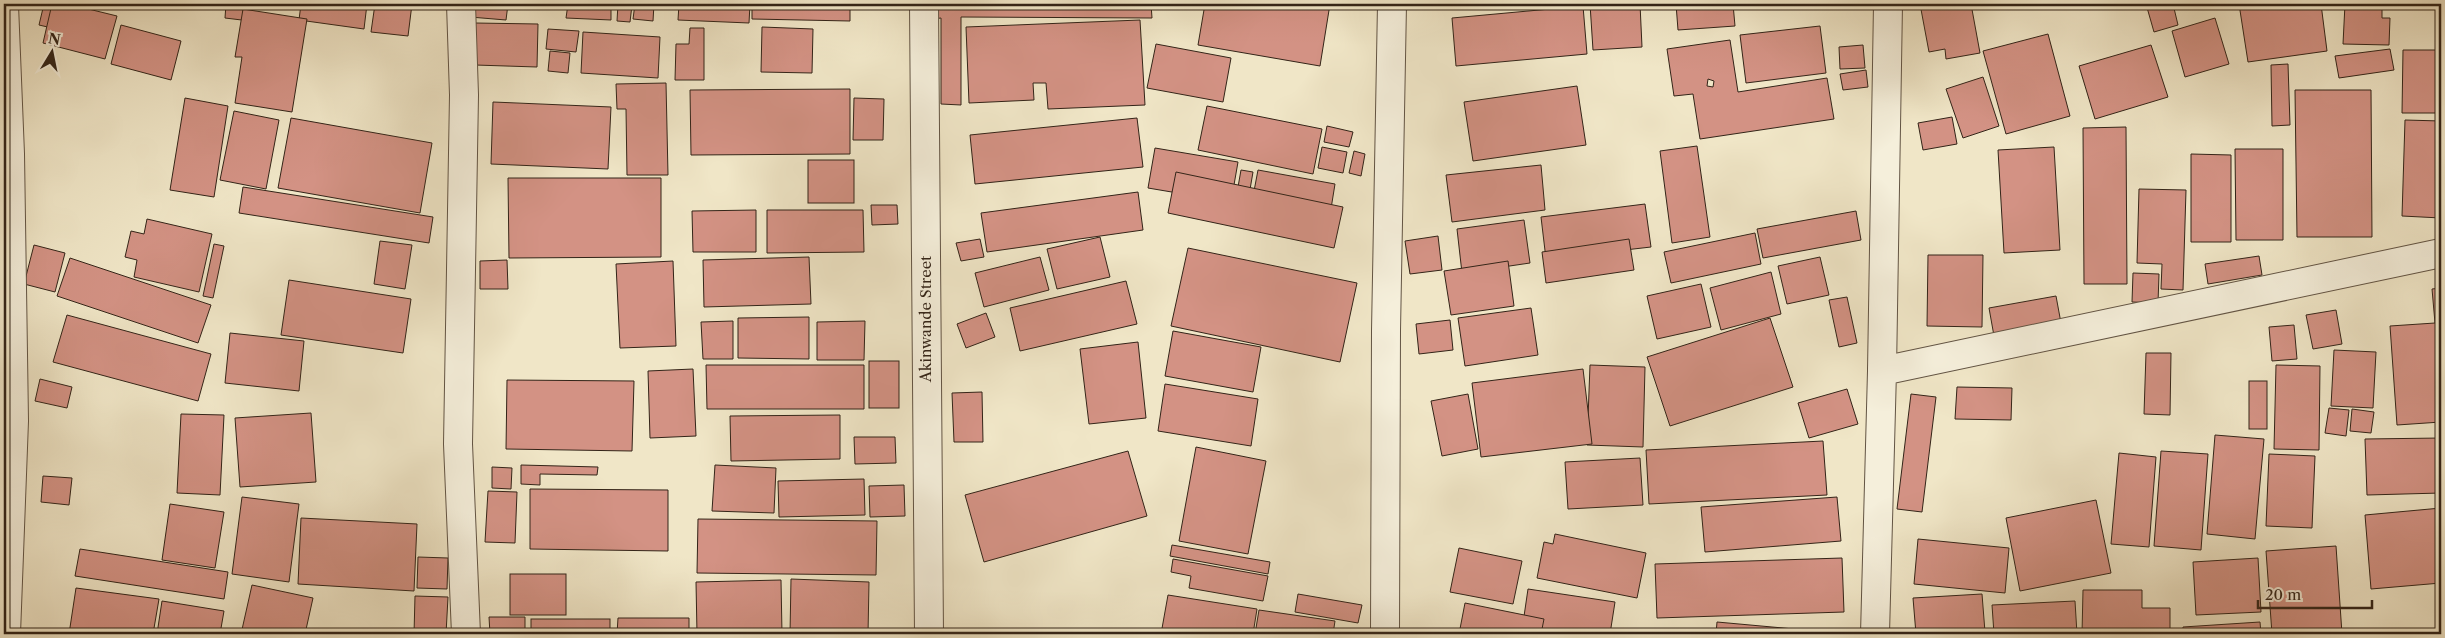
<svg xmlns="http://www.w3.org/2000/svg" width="2445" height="638" viewBox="0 0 2445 638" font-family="'Libre Caslon Text',serif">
	<rect width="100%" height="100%" fill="#f0e6c7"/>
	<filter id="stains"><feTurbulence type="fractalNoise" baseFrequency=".004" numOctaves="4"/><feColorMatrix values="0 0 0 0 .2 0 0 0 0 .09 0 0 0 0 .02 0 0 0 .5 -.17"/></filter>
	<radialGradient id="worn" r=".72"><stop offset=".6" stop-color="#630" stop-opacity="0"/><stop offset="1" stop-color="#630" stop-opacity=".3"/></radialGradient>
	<!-- building -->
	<g fill="#d39284" stroke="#332418" fill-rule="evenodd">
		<path d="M 44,4 L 88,4 L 82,35 L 39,25 Z"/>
		<path d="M 52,4 L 68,4 L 117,16 L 105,59 L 43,43 Z"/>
		<path d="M 181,4 L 202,4 L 201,8 Z"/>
		<path d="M 226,4 L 252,4 L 250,21 L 225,18 Z"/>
		<path d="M 301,4 L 367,4 L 364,29 L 299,20 Z"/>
		<path d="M 375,4 L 412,4 L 408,36 L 371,32 Z"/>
		<path d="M 471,4 L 508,4 L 506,20 L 470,17 Z"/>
		<path d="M 568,4 L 611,4 L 611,20 L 566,18 Z"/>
		<path d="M 618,4 L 632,5 L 630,22 L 617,21 Z"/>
		<path d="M 635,4 L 654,4 L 653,21 L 633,19 Z"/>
		<path d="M 679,4 L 750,4 L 749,23 L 678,20 Z"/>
		<path d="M 752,4 L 850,4 L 850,21 L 752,19 Z"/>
		<path d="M 932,4 L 1151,4 L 1152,18 L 961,17 L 961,105 L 941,104 L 941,18 L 932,19 Z"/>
		<path d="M 1205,4 L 1330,4 L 1320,66 L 1198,45 Z"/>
		<path d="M 1590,4 L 1640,4 L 1642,47 L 1593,50 Z"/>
		<path d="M 1676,4 L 1733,4 L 1735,26 L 1678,30 Z"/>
		<path d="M 1920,4 L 1971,4 L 1980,53 L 1946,59 L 1945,49 L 1929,52 Z"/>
		<path d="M 2146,4 L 2173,4 L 2178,25 L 2154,32 Z"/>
		<path d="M 2239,4 L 2321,4 L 2327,51 L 2248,62 Z"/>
		<path d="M 2345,4 L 2382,4 L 2382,18 L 2390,18 L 2389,45 L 2343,44 Z"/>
		<path d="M 1583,6 L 1587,54 L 1456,66 L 1452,18 Z"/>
		<path d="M 243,9 L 307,19 L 292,112 L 235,103 L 242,57 L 235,57 Z"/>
		<path d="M 2215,18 L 2229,64 L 2185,77 L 2172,31 Z"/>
		<path d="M 1140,20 L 1145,105 L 1048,109 L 1046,83 L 1033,83 L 1034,100 L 969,103 L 966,27 Z"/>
		<path d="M 475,23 L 538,24 L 537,67 L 475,65 Z"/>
		<path d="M 121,25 L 181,41 L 171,80 L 111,64 Z"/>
		<path d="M 1820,26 L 1826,73 L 1746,83 L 1740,35 Z"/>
		<path d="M 762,27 L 813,29 L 812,73 L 761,72 Z"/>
		<path d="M 690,28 L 704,28 L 704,80 L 675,80 L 676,44 L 689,44 Z"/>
		<path d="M 548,29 L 579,31 L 576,52 L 546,49 Z"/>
		<path d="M 583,32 L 660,37 L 658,78 L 581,73 Z"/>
		<path d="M 2048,34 L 2070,116 L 2006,134 L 1983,51 Z"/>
		<path d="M 1730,40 L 1738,92 L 1827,78 L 1834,119 L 1700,139 L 1693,94 L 1674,96 L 1667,49 ZM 1708,79 L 1714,81 L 1713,87 L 1707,86 Z"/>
		<path d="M 1156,44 L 1231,58 L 1223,102 L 1147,88 Z"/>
		<path d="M 1863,45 L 1865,68 L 1840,69 L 1839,47 Z"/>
		<path d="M 2151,45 L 2168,97 L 2095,119 L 2079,66 Z"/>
		<path d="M 2390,49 L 2394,70 L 2339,78 L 2335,56 Z"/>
		<path d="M 2403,50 L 2441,50 L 2441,113 L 2402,113 Z"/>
		<path d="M 550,51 L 570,53 L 568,73 L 548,71 Z"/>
		<path d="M 2288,64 L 2290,125 L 2272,126 L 2271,65 Z"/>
		<path d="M 1866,70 L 1868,87 L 1843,90 L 1840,74 Z"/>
		<path d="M 1983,77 L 1999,126 L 1963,138 L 1946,89 Z"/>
		<path d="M 666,83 L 668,175 L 627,175 L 626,109 L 617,109 L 616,84 Z"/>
		<path d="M 1577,86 L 1586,145 L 1473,161 L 1464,102 Z"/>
		<path d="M 850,89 L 850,154 L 691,155 L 690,90 Z"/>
		<path d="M 2295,90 L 2371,90 L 2372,237 L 2297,237 Z"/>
		<path d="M 185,98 L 228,106 L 214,197 L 170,190 Z"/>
		<path d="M 854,98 L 884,99 L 883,140 L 853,140 Z"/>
		<path d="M 493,102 L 611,107 L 608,169 L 491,164 Z"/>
		<path d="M 1207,106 L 1322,129 L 1313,174 L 1198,150 Z"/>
		<path d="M 234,111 L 279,120 L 266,189 L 220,180 Z"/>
		<path d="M 1952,117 L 1957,144 L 1923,150 L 1918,123 Z"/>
		<path d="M 291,118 L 432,143 L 420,213 L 278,188 Z"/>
		<path d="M 1137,118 L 1143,167 L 975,184 L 970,135 Z"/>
		<path d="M 2405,120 L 2441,121 L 2441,218 L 2402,216 Z"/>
		<path d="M 1327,126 L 1353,132 L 1349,147 L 1324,142 Z"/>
		<path d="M 2126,127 L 2127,284 L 2084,284 L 2083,128 Z"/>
		<path d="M 1697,146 L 1710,237 L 1672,243 L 1660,151 Z"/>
		<path d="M 1322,147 L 1347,152 L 1343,173 L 1318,168 Z"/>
		<path d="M 2054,147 L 2060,250 L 2004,253 L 1998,150 Z"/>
		<path d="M 1155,148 L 1238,162 L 1231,202 L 1148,188 Z"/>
		<path d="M 2235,149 L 2283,149 L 2283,240 L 2236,240 Z"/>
		<path d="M 1354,151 L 1365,154 L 1361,176 L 1349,173 Z"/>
		<path d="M 2191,154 L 2231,155 L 2231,242 L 2191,242 Z"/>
		<rect x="808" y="160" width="46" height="43"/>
		<path d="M 1541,165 L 1545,210 L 1452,222 L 1446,175 Z"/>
		<path d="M 1241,170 L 1253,172 L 1247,207 L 1235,204 Z"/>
		<path d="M 1258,170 L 1335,184 L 1329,221 L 1251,207 Z"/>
		<path d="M 1176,172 L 1343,207 L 1334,248 L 1168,213 Z"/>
		<path d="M 508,178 L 661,178 L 661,257 L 509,258 Z"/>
		<path d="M 243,187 L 433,217 L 429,243 L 239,213 Z"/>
		<path d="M 2139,189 L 2186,190 L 2183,290 L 2161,289 L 2162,264 L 2137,263 Z"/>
		<path d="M 1138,192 L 1143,230 L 987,252 L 981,213 Z"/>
		<path d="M 1645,204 L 1651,247 L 1546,259 L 1541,217 Z"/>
		<path d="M 871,205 L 897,205 L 898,224 L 872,225 Z"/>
		<path d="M 756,210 L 756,252 L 693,252 L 692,211 Z"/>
		<path d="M 767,210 L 863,210 L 864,252 L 767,253 Z"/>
		<path d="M 1856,211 L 1861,240 L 1763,258 L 1757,229 Z"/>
		<path d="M 147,219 L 212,234 L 199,292 L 134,277 L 137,260 L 125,257 L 131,231 L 144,234 Z"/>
		<path d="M 1524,220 L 1530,263 L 1462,273 L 1457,229 Z"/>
		<path d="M 1755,233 L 1761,264 L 1671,283 L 1664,252 Z"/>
		<path d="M 1438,236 L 1442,270 L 1410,274 L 1405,241 Z"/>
		<path d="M 1100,237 L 1110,277 L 1057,289 L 1047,249 Z"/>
		<path d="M 980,239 L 984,257 L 961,261 L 956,243 Z"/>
		<path d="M 1629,239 L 1634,270 L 1546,283 L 1542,252 Z"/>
		<path d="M 380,241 L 412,245 L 405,289 L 374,284 Z"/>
		<path d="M 214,244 L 224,246 L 213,298 L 203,296 Z"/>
		<path d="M 34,245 L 65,253 L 55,292 L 24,284 Z"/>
		<path d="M 1188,248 L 1357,283 L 1340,362 L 1171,326 Z"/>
		<path d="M 1928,255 L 1983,255 L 1982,327 L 1927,326 Z"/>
		<path d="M 2259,256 L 2262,275 L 2208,284 L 2205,264 Z"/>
		<path d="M 809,257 L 811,304 L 704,307 L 703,260 Z"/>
		<path d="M 1040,257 L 1049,290 L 984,307 L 975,273 Z"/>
		<path d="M 1820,257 L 1829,295 L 1787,304 L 1778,266 Z"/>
		<path d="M 70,258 L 211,305 L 198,343 L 57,296 Z"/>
		<path d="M 507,260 L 508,289 L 480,289 L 480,261 Z"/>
		<path d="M 673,261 L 676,346 L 620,348 L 616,264 Z"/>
		<path d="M 1508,261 L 1514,306 L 1451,315 L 1444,271 Z"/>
		<path d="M 1771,272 L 1781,314 L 1721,330 L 1710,288 Z"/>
		<path d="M 2133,273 L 2159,274 L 2158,303 L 2132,302 Z"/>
		<path d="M 289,280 L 411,299 L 403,353 L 281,335 Z"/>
		<path d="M 1126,281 L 1137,324 L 1020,351 L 1010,308 Z"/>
		<path d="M 1701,284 L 1711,327 L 1657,339 L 1647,296 Z"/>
		<path d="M 2441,288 L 2441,422 L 2397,425 L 2390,326 L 2435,323 L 2432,289 Z"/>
		<path d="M 2056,296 L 2061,323 L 1994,336 L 1989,308 Z"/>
		<path d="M 1847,297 L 1857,343 L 1839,347 L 1829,300 Z"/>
		<path d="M 1531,308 L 1538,355 L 1465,366 L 1458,318 Z"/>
		<path d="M 2336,310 L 2342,344 L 2313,349 L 2306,315 Z"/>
		<path d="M 986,313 L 995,337 L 966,348 L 957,324 Z"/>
		<path d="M 67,315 L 211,354 L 198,401 L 53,362 Z"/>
		<path d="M 809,317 L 809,359 L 738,358 L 738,318 Z"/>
		<path d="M 1770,318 L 1793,387 L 1670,426 L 1647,357 Z"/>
		<path d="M 1450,320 L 1453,350 L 1419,354 L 1416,324 Z"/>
		<path d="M 733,321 L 733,359 L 703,359 L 701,322 Z"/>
		<path d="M 865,321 L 864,360 L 817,360 L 817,322 Z"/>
		<path d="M 2294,325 L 2297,359 L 2272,361 L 2269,327 Z"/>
		<path d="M 1173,331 L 1261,347 L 1253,392 L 1165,376 Z"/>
		<path d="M 230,333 L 304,341 L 299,391 L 225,383 Z"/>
		<path d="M 1138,342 L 1146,418 L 1089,424 L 1080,349 Z"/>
		<path d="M 2334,350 L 2376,352 L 2373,408 L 2331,406 Z"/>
		<path d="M 2146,353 L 2171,353 L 2170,415 L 2144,414 Z"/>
		<rect x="869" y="361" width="30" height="47"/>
		<path d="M 706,365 L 864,365 L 864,409 L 707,409 Z"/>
		<path d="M 1590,365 L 1645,367 L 1643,447 L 1587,445 Z"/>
		<path d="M 2276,365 L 2320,366 L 2319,450 L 2274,449 Z"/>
		<path d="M 693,369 L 696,436 L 650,438 L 648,371 Z"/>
		<path d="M 1583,369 L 1592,444 L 1481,457 L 1472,383 Z"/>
		<path d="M 40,379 L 72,387 L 67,408 L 35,401 Z"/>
		<path d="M 507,380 L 634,381 L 632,451 L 506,449 Z"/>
		<rect x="2249" y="381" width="18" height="48"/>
		<path d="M 1165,384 L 1258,399 L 1251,446 L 1158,431 Z"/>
		<path d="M 1957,387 L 2012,388 L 2011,420 L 1955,419 Z"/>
		<path d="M 1847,389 L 1858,424 L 1809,438 L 1798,403 Z"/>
		<path d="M 982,392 L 983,442 L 954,442 L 952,393 Z"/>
		<path d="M 1468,394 L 1478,449 L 1442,456 L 1431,401 Z"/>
		<path d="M 1911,394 L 1936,397 L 1922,512 L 1897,509 Z"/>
		<path d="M 2329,408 L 2349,410 L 2346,436 L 2325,433 Z"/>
		<path d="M 2352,409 L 2374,412 L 2371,433 L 2350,431 Z"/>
		<path d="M 311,413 L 316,482 L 240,487 L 235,418 Z"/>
		<path d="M 181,414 L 224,415 L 220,495 L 177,493 Z"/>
		<path d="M 840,415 L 840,459 L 731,461 L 730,416 Z"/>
		<path d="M 2215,435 L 2264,439 L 2255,539 L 2207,534 Z"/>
		<path d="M 854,437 L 895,437 L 896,463 L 855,464 Z"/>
		<path d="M 2441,438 L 2441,493 L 2367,495 L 2365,439 Z"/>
		<path d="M 1823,441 L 1827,495 L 1649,504 L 1646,450 Z"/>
		<path d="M 1196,447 L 1266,461 L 1248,554 L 1179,541 Z"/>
		<path d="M 1128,451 L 1147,516 L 984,562 L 965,495 Z"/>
		<path d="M 2161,451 L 2208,454 L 2201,550 L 2154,546 Z"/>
		<path d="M 2119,453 L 2156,457 L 2149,547 L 2111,544 Z"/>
		<path d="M 2269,454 L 2315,456 L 2312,528 L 2266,526 Z"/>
		<path d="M 1640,458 L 1643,505 L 1568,509 L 1565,462 Z"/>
		<path d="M 521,465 L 598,467 L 597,475 L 540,474 L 540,485 L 521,484 Z"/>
		<path d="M 715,465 L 776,468 L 774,513 L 712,511 Z"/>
		<path d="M 492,467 L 512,468 L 511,489 L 492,488 Z"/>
		<path d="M 43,476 L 72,478 L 69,505 L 41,502 Z"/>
		<path d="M 864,479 L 865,515 L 779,517 L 778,481 Z"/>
		<path d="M 904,485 L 905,516 L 870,517 L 869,486 Z"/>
		<path d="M 530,489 L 668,490 L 668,551 L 530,549 Z"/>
		<path d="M 488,491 L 517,492 L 515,543 L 485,542 Z"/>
		<path d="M 242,497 L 299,504 L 289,582 L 232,574 Z"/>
		<path d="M 1837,497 L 1841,541 L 1705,552 L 1701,507 Z"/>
		<path d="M 2096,500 L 2111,573 L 2020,591 L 2006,518 Z"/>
		<path d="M 170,504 L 224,512 L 215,568 L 162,560 Z"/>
		<path d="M 2441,508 L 2441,583 L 2371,589 L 2365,515 Z"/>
		<path d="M 301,518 L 417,524 L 414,591 L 298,584 Z"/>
		<path d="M 698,519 L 877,521 L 876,575 L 697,573 Z"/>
		<path d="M 1555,534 L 1646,553 L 1637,598 L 1537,578 L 1544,542 L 1553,544 Z"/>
		<path d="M 1918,539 L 2009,548 L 2005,593 L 1914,584 Z"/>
		<path d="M 1172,545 L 1270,562 L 1268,574 L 1170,556 Z"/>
		<path d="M 2336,546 L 2342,634 L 2272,634 L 2266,551 Z"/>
		<path d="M 1459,548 L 1522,561 L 1513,604 L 1450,592 Z"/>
		<path d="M 80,549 L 228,572 L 224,599 L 75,576 Z"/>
		<path d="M 418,557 L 448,558 L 447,589 L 417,588 Z"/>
		<path d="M 1842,558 L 1844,612 L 1657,618 L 1655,564 Z"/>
		<path d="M 2258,558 L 2261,612 L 2196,615 L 2193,562 Z"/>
		<path d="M 1173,559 L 1268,576 L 1263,601 L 1189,588 L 1191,576 L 1171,572 Z"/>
		<rect x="510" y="574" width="56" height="41"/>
		<path d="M 791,579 L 869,582 L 868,634 L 790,634 Z"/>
		<path d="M 781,580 L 782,634 L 697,634 L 696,582 Z"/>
		<path d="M 252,585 L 313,598 L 305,634 L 241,634 Z"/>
		<path d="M 76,588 L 159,599 L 153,634 L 69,634 Z"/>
		<path d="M 1528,589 L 1615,602 L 1610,634 L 1551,634 L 1522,630 Z"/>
		<path d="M 2083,590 L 2142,590 L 2142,608 L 2170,608 L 2170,634 L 2082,634 Z"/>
		<path d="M 1298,594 L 1362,605 L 1358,623 L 1295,612 Z"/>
		<path d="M 1982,594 L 1985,632 L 1916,634 L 1913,598 Z"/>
		<path d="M 1168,595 L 1257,609 L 1253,634 L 1161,634 Z"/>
		<path d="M 415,596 L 448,597 L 446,634 L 414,634 Z"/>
		<path d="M 162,601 L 224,611 L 220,634 L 157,634 Z"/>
		<path d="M 2075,601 L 2077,634 L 1994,634 L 1992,605 Z"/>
		<path d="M 1465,603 L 1544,619 L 1541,634 L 1459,634 Z"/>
		<path d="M 1259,610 L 1335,621 L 1333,634 L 1255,634 Z"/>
		<path d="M 489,617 L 525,617 L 525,634 L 490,634 Z"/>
		<path d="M 618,618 L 689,618 L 689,634 L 617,634 Z"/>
		<rect x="531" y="619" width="79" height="15"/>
		<path d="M 1717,622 L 1827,632 L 1827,634 L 1716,634 Z"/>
		<path d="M 2260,622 L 2261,634 L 2183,634 L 2183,627 Z"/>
	</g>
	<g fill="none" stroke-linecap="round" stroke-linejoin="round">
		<!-- street casing -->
		<g stroke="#625444" stroke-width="30">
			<g id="street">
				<path d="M 461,4 L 464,95 L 458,444 L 466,634"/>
				<path d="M 924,4 L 929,634"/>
				<path d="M 4,5 L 10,154 L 14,421 L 6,634"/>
				<path d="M 1882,371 L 1888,4"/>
				<path d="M 1385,634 L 1386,331 L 1392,4"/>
				<path d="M 1875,634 L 1882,371 L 2441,253"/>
			</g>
		</g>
		<!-- street -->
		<use href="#street" stroke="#f5efdb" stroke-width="28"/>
	</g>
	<g text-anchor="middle" stroke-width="4" stroke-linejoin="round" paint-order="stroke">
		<!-- street labels -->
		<g font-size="15" fill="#332418" stroke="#f5efdb">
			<text transform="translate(926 319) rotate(-90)" y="5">Akinwande Street</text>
		</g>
	</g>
	<!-- margin -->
	<rect width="2445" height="638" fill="none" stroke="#f0e6c7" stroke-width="20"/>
	<rect x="5" y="5" width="2435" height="628" fill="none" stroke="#332418" stroke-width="2.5"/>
	<rect x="10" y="10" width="2425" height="618" fill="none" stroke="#332418"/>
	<!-- north arrow -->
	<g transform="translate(52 52) rotate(10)" stroke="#f5efdb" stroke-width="4" paint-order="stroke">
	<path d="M0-4L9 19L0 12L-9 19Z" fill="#332418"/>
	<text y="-8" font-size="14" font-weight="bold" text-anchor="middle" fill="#332418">N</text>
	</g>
	<!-- scale -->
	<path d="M2258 600v8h114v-8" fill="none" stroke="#332418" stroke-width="2.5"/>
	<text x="2265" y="600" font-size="15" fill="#332418" stroke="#f5efdb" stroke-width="4" paint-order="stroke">20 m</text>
	<rect width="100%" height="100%" filter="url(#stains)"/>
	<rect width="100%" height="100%" fill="url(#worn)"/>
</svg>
